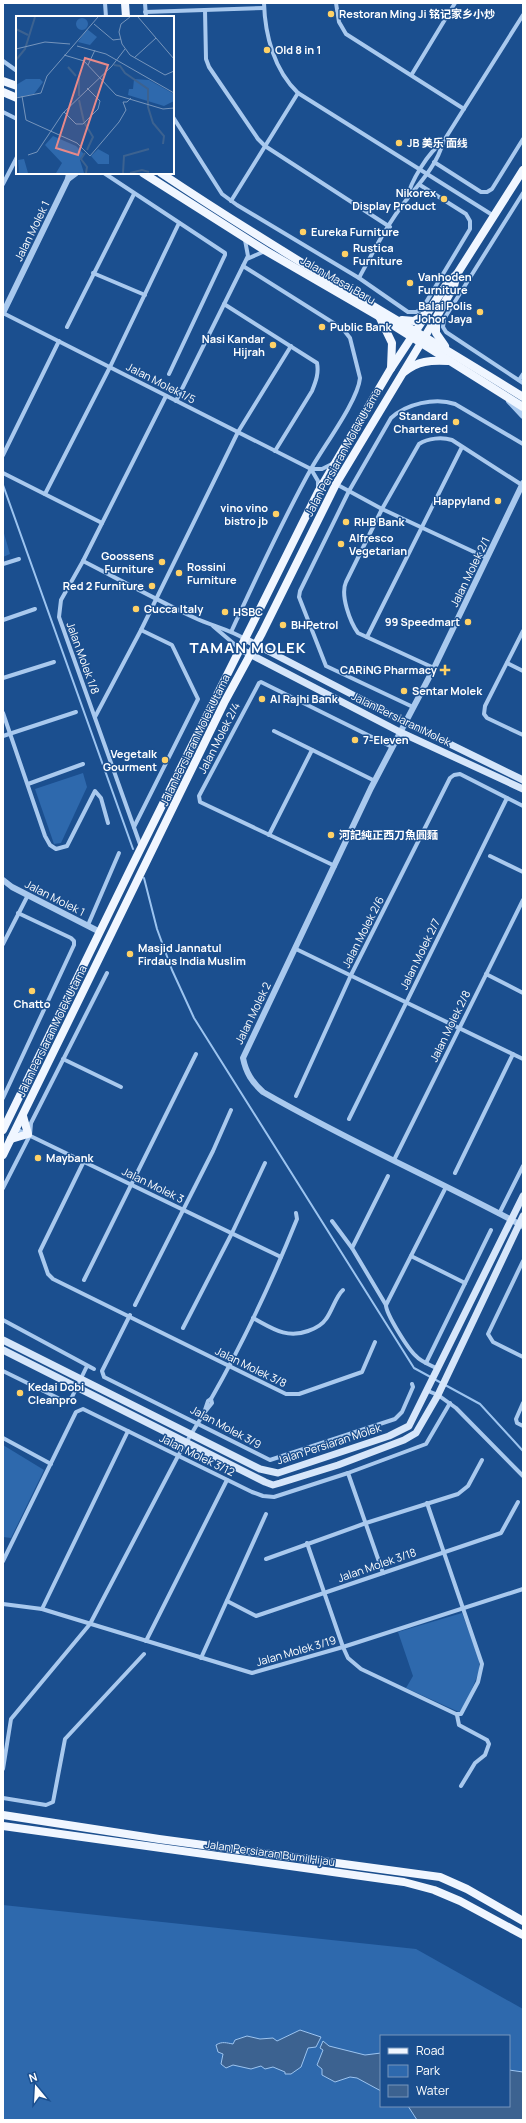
<svg xmlns="http://www.w3.org/2000/svg" width="526" height="2123" viewBox="0 0 526 2123" font-family="Manrope,'Noto Sans SC',sans-serif">
	<rect width="100%" height="100%" fill="#1b4f8f"/>
	<!-- green -->
	<g fill="#2e69ad" fill-rule="evenodd">
		<path d="M 3,530 L 10,554 L 3,557 Z"/>
		<path d="M 83,773 L 87,787 L 61,843 L 54,844 L 35,789 Z"/>
		<path d="M 3,1445 L 44,1470 L 11,1538 L 3,1537 Z"/>
		<path d="M 462,1613 L 479,1659 L 479,1672 L 463,1710 L 459,1712 L 406,1688 L 413,1676 L 398,1632 Z"/>
		<path d="M 3,1905 L 416,1949 L 523,2009 L 523,2120 L 3,2120 ZM 381,2036 L 509,2036 L 509,2106 L 381,2106 Z"/>
	</g>
	<!-- water -->
	<g fill="#3c6290" stroke="#9cc4f0">
		<path d="M 300,2030 L 321,2037 L 316,2047 L 308,2048 L 301,2067 L 291,2074 L 285,2074 L 285,2072 L 273,2067 L 265,2069 L 261,2066 L 251,2069 L 233,2065 L 226,2068 L 221,2064 L 223,2054 L 218,2052 L 216,2045 C 222,2041 227,2043 233,2044 L 235,2040 L 247,2036 L 260,2039 L 273,2038 L 277,2041 Z"/>
		<path d="M 323,2041 L 329,2046 L 365,2055 L 381,2053 L 381,2091 L 357,2078 L 350,2077 L 335,2082 L 322,2075 L 322,2069 L 317,2065 L 323,2050 L 320,2048 Z"/>
		<path d="M 509,2070 L 523,2072 L 523,2120 L 417,2120 L 408,2106 L 509,2106 Z"/>
	</g>
	<g fill="none" stroke-linecap="round" stroke-linejoin="round">
		<!-- stream -->
		<g stroke="#9cc4f0" stroke-width="2">
			<path d="M 3,485 L 133,849"/>
			<path d="M 144,878 L 157,929 L 172,970 L 194,1018 L 414,1368 L 480,1404 L 523,1451"/>
		</g>
		<!-- minor -->
		<g stroke="#a9c9ee" stroke-width="4">
			<path d="M 105,3 L 106,17"/>
			<path d="M 145,3 L 146,17"/>
			<path d="M 264,3 C 265,35 274,70 298,93 L 494,216"/>
			<path d="M 336,3 L 339,22 L 346,34 L 464,109"/>
			<path d="M 205,10 L 206,59 L 209,67 L 258,139 L 265,146 L 390,227"/>
			<path d="M 145,12 L 264,8"/>
			<path d="M 3,61 L 17,71"/>
			<path d="M 412,74 L 455,3"/>
			<path d="M 3,112 L 17,119"/>
			<path d="M 173,117 L 222,194 L 237,205 L 359,278 L 408,312 L 416,312 L 422,309 L 470,229 L 470,221 L 466,214 L 420,185"/>
			<path d="M 434,162 L 481,192 L 487,192 L 492,189 L 523,139"/>
			<path d="M 104,173 L 225,253 L 225,255 L 169,374"/>
			<path d="M 3,184 L 17,157"/>
			<path d="M 523,193 L 444,319 L 443,327 L 446,332 L 523,383"/>
			<path d="M 407,199 C 410,182 429,151 443,142"/>
			<path d="M 231,201 L 298,93"/>
			<path d="M 247,259 L 265,251"/>
			<path d="M 93,273 L 145,295"/>
			<path d="M 359,278 C 373,252 388,223 407,199 C 421,182 438,163 443,142 L 523,15"/>
			<path d="M 224,304 L 317,363 C 319,373 316,381 312,391 L 275,451"/>
			<path d="M 3,313 L 311,469 L 322,469 L 332,464"/>
			<path d="M 67,327 L 134,194"/>
			<path d="M 519,380 L 523,374"/>
			<path d="M 176,401 L 248,256 L 245,240"/>
			<path d="M 3,455 L 59,341"/>
			<path d="M 311,469 L 318,481 L 318,489"/>
			<path d="M 3,473 L 102,523"/>
			<path d="M 336,484 L 382,509 L 487,558"/>
			<path d="M 45,494 L 110,367 L 179,223"/>
			<path d="M 83,561 C 120,580 157,600 195,618 C 212,626 229,629 245,639"/>
			<path d="M 3,564 L 19,559"/>
			<path d="M 3,620 L 35,609"/>
			<path d="M 213,626 L 240,649"/>
			<path d="M 232,630 C 257,576 282,521 311,469 C 323,447 358,401 360,378 L 350,338 L 343,329 L 243,266"/>
			<path d="M 523,631 L 485,706 L 484,714 L 487,718 L 523,735"/>
			<path d="M 367,637 L 462,447"/>
			<path d="M 507,663 L 523,671"/>
			<path d="M 434,668 L 358,633 C 350,622 340,595 346,582 L 382,509 L 419,444 C 428,438 442,437 452,440 L 522,485"/>
			<path d="M 3,678 L 54,662"/>
			<path d="M 413,707 L 326,666 L 299,597 L 300,591 L 349,491 L 391,418 C 406,404 435,397 455,404 L 523,444"/>
			<path d="M 3,713 L 45,836 L 50,845 L 56,849 L 67,846 L 95,791 L 101,798 L 108,823"/>
			<path d="M 95,717 L 141,630 L 238,432 L 291,346"/>
			<path d="M 274,731 L 375,781"/>
			<path d="M 3,736 L 76,712"/>
			<path d="M 28,784 L 83,764"/>
			<path d="M 134,827 L 198,699 L 172,645 L 141,630"/>
			<path d="M 269,835 L 312,750"/>
			<path d="M 141,847 L 59,617 L 61,600 L 83,561 L 166,396"/>
			<path d="M 490,856 L 523,872"/>
			<path d="M 335,866 L 200,802 L 199,796 L 259,683 L 261,682 L 392,747"/>
			<path d="M 88,925 L 119,853"/>
			<path d="M 3,944 L 28,895"/>
			<path d="M 296,949 L 523,1059"/>
			<path d="M 486,974 L 523,993"/>
			<path d="M 63,1059 L 121,1087"/>
			<path d="M 296,1096 L 351,975 L 450,778 L 454,775 L 460,774 L 523,806"/>
			<path d="M 3,1098 L 74,945 L 74,941 L 71,938 L 18,913"/>
			<path d="M 349,1119 L 507,798"/>
			<path d="M 16,1129 L 281,1257"/>
			<path d="M 394,1160 L 523,900"/>
			<path d="M 84,1161 L 40,1251 L 48,1274 L 53,1279 L 286,1394 L 299,1394 L 362,1372 L 375,1342"/>
			<path d="M 455,1173 L 513,1054"/>
			<path d="M 3,1188 L 30,1135 L 31,1123 L 107,973"/>
			<path d="M 499,1214 L 523,1166"/>
			<path d="M 332,1221 L 352,1248 L 386,1305 C 386,1314 408,1349 416,1356 C 421,1362 431,1365 438,1369"/>
			<path d="M 352,1248 L 388,1176"/>
			<path d="M 411,1256 L 465,1283"/>
			<path d="M 523,1261 L 488,1334 L 493,1342 L 523,1357"/>
			<path d="M 84,1280 L 196,1054"/>
			<path d="M 135,1305 L 213,1151 L 231,1110"/>
			<path d="M 386,1305 L 446,1187"/>
			<path d="M 130,1315 L 102,1371 L 104,1377 L 270,1460 L 395,1419 L 402,1412 L 413,1387 L 412,1384"/>
			<path d="M 253,1318 C 272,1328 286,1339 308,1331 C 314,1329 322,1325 326,1319 C 332,1311 336,1296 343,1290"/>
			<path d="M 3,1320 L 94,1369"/>
			<path d="M 183,1328 L 232,1233 L 265,1163"/>
			<path d="M 426,1363 L 491,1230"/>
			<path d="M 3,1371 L 64,1401 L 69,1401 L 72,1397 L 87,1366"/>
			<path d="M 428,1391 L 438,1395 L 456,1408 L 523,1476"/>
			<path d="M 523,1403 L 516,1419 L 517,1423 L 523,1426"/>
			<path d="M 204,1413 L 212,1403 L 211,1399 C 244,1341 272,1281 297,1219 L 296,1213"/>
			<path d="M 3,1438 L 51,1464"/>
			<path d="M 348,1473 L 383,1573"/>
			<path d="M 307,1543 L 343,1647 L 348,1658 L 361,1669 L 456,1714 L 461,1714 L 478,1682 L 482,1664 L 427,1503"/>
			<path d="M 266,1559 L 366,1523 L 458,1494 L 468,1486 L 482,1460"/>
			<path d="M 3,1561 L 76,1412 L 83,1409 L 252,1492 L 263,1496 L 274,1497 L 348,1473 L 426,1444 L 450,1403"/>
			<path d="M 227,1601 L 256,1616 L 501,1533 L 518,1502"/>
			<path d="M 3,1604 L 42,1609 L 252,1673 L 343,1647 L 523,1589"/>
			<path d="M 42,1609 L 128,1431"/>
			<path d="M 146,1641 L 227,1480"/>
			<path d="M 201,1658 L 266,1514"/>
			<path d="M 457,1715 L 459,1725 L 487,1740 L 489,1744 L 485,1755 L 475,1763 L 461,1786"/>
			<path d="M 3,1769 L 11,1719 L 90,1624 L 178,1456 L 204,1413 L 208,1401 L 211,1399"/>
			<path d="M 3,1798 L 46,1805 L 53,1802 L 65,1739 L 144,1654"/>
		</g>
		<!-- tertiary -->
		<g stroke="#a9c9ee" stroke-width="6">
			<path d="M 68,179 L 76,173"/>
			<path d="M 3,313 L 68,179 L 69,173"/>
			<path d="M 509,401 L 523,416"/>
			<path d="M 523,483 L 434,668 L 371,788 L 243,1058 C 246,1073 252,1082 263,1092 C 348,1141 437,1180 523,1226"/>
			<path d="M 3,880 L 12,887 L 100,932"/>
		</g>
		<!-- secondary -->
		<g stroke="#d6e6fa" stroke-width="7">
			<path d="M 245,639 L 405,722 L 523,780"/>
			<path d="M 240,649 L 400,732 L 523,789"/>
			<path d="M 3,1340 L 260,1469 L 278,1473 L 389,1436 L 409,1426 L 523,1196"/>
			<path d="M 3,1350 L 265,1482 L 273,1485 L 280,1483 L 338,1465 L 404,1440 L 416,1433 L 438,1395 L 523,1216"/>
		</g>
		<!-- primary -->
		<g stroke="#f0f6ff" stroke-width="8">
			<path d="M 125,3 L 126,17"/>
			<path d="M 3,81 L 17,86"/>
			<path d="M 3,92 L 17,98"/>
			<path d="M 143,173 L 266,251 L 380,317 L 523,407"/>
			<path d="M 161,173 C 279,252 402,322 523,397"/>
			<path d="M 380,318 L 392,343 L 391,368"/>
			<path d="M 436,319 L 436,333 L 445,346"/>
			<path d="M 402,320 L 414,321 L 426,314"/>
			<path d="M 404,372 C 418,361 430,360 448,361"/>
			<path d="M 3,1130 L 132,866 L 318,492 L 390,370 L 448,282 L 457,274"/>
			<path d="M 11,1139 L 28,1134 L 23,1116"/>
			<path d="M 3,1155 L 225,701 L 262,633 L 336,484 L 436,318 L 454,286 L 457,274 L 523,170"/>
			<path d="M 3,1815 L 159,1839 L 440,1877 L 467,1889 L 523,1921"/>
			<path d="M 3,1826 L 404,1882 L 434,1890 L 460,1901 L 523,1935"/>
		</g>
	</g>
	<!-- markers -->
	<g fill="#ffd166" stroke="#1b4f8f" stroke-width="1.5">
		<circle cx="331" cy="14" r="4"/>
		<circle cx="267" cy="50" r="4"/>
		<circle cx="399" cy="143" r="4"/>
		<circle cx="444" cy="199" r="4"/>
		<circle cx="303" cy="232" r="4"/>
		<circle cx="345" cy="254" r="4"/>
		<circle cx="410" cy="283" r="4"/>
		<circle cx="480" cy="312" r="4"/>
		<circle cx="322" cy="327" r="4"/>
		<circle cx="273" cy="345" r="4"/>
		<circle cx="456" cy="422" r="4"/>
		<circle cx="498" cy="501" r="4"/>
		<circle cx="276" cy="514" r="4"/>
		<circle cx="346" cy="522" r="4"/>
		<circle cx="341" cy="544" r="4"/>
		<circle cx="162" cy="562" r="4"/>
		<circle cx="179" cy="573" r="4"/>
		<circle cx="152" cy="586" r="4"/>
		<circle cx="136" cy="609" r="4"/>
		<circle cx="225" cy="612" r="4"/>
		<circle cx="468" cy="622" r="4"/>
		<circle cx="283" cy="625" r="4"/>
		<path d="M443 664h4v4h4v4h-4v4h-4v-4h-4v-4h4z"/>
		<circle cx="404" cy="691" r="4"/>
		<circle cx="262" cy="699" r="4"/>
		<circle cx="355" cy="740" r="4"/>
		<circle cx="165" cy="760" r="4"/>
		<circle cx="331" cy="835" r="4"/>
		<circle cx="130" cy="954" r="4"/>
		<circle cx="32" cy="991" r="4"/>
		<circle cx="38" cy="1158" r="4"/>
		<circle cx="20" cy="1393" r="4"/>
	</g>
	<g text-anchor="middle" stroke-width="3" stroke-linejoin="round" paint-order="stroke">
		<!-- poi labels -->
		<g font-size="11" font-weight="bold" fill="#fff" stroke="#1b4f8f" text-anchor="start">
			<text x="339" y="18">Restoran Ming Ji 铭记家乡小炒</text>
			<text x="275" y="54">Old 8 in 1</text>
			<text x="407" y="147">JB 美乐 面线</text>
			<text x="436" y="197" text-anchor="end">Nikorex<tspan x="436" dy="13">Display Product</tspan></text>
			<text x="311" y="236">Eureka Furniture</text>
			<text x="353" y="252">Rustica<tspan x="353" dy="13">Furniture</tspan></text>
			<text x="418" y="281">Vanhoden<tspan x="418" dy="13">Furniture</tspan></text>
			<text x="472" y="310" text-anchor="end">Balai Polis<tspan x="472" dy="13">Johor Jaya</tspan></text>
			<text x="330" y="331">Public Bank</text>
			<text x="265" y="343" text-anchor="end">Nasi Kandar<tspan x="265" dy="13">Hijrah</tspan></text>
			<text x="448" y="420" text-anchor="end">Standard<tspan x="448" dy="13">Chartered</tspan></text>
			<text x="490" y="505" text-anchor="end">Happyland</text>
			<text x="268" y="512" text-anchor="end">vino vino<tspan x="268" dy="13">bistro jb</tspan></text>
			<text x="354" y="526">RHB Bank</text>
			<text x="349" y="542">Alfresco<tspan x="349" dy="13">Vegetarian</tspan></text>
			<text x="154" y="560" text-anchor="end">Goossens<tspan x="154" dy="13">Furniture</tspan></text>
			<text x="187" y="571">Rossini<tspan x="187" dy="13">Furniture</tspan></text>
			<text x="144" y="590" text-anchor="end">Red 2 Furniture</text>
			<text x="144" y="613">Gucca Italy</text>
			<text x="233" y="616">HSBC</text>
			<text x="460" y="626" text-anchor="end">99 Speedmart</text>
			<text x="291" y="629">BHPetrol</text>
			<text x="437" y="674" text-anchor="end">CARiNG Pharmacy</text>
			<text x="412" y="695">Sentar Molek</text>
			<text x="270" y="703">Al Rajhi Bank</text>
			<text x="363" y="744">7-Eleven</text>
			<text x="157" y="758" text-anchor="end">Vegetalk<tspan x="157" dy="13">Gourment</tspan></text>
			<text x="339" y="839">河記純正西刀魚圓麵</text>
			<text x="138" y="952">Masjid Jannatul<tspan x="138" dy="13">Firdaus India Muslim</tspan></text>
			<text x="32" y="1008" text-anchor="middle">Chatto</text>
			<text x="46" y="1162">Maybank</text>
			<text x="28" y="1391">Kedai Dobi<tspan x="28" dy="13">Cleanpro</tspan></text>
		</g>
		<!-- street labels -->
		<g font-size="11" fill="#fff" stroke="#1b4f8f">
			<text transform="translate(32 231) rotate(-64)" y="4">Jalan Molek 1</text>
			<text transform="translate(338 280) rotate(30)" y="4">Jalan Masai Baru</text>
			<text transform="translate(161 383) rotate(27)" y="4">Jalan Molek 1/5</text>
			<text transform="translate(343 452) rotate(-61)" y="4">Jalan Persiaran Molek Utama</text>
			<text transform="translate(470 572) rotate(-64)" y="4">Jalan Molek 2/1</text>
			<text transform="translate(83 658) rotate(70)" y="4">Jalan Molek 1/8</text>
			<text transform="translate(401 719) rotate(26)" y="4">Jalan Persiaran Molek</text>
			<text transform="translate(219 738) rotate(-63)" y="4">Jalan Molek 2/4</text>
			<text transform="translate(195 740) rotate(-64)" y="4">Jalan Persiaran Molek Utama</text>
			<text transform="translate(55 898) rotate(27)" y="4">Jalan Molek 1</text>
			<text transform="translate(363 932) rotate(-63)" y="4">Jalan Molek 2/6</text>
			<text transform="translate(420 954) rotate(-64)" y="4">Jalan Molek 2/7</text>
			<text transform="translate(253 1013) rotate(-64)" y="4">Jalan Molek 2</text>
			<text transform="translate(450 1026) rotate(-64)" y="4">Jalan Molek 2/8</text>
			<text transform="translate(52 1031) rotate(-64)" y="4">Jalan Persiaran Molek Utama</text>
			<text transform="translate(153 1185) rotate(26)" y="4">Jalan Molek 3</text>
			<text transform="translate(251 1367) rotate(26)" y="4">Jalan Molek 3/8</text>
			<text transform="translate(226 1427) rotate(28)" y="4">Jalan Molek 3/9</text>
			<text transform="translate(329 1444) rotate(-18)" y="4">Jalan Persiaran Molek</text>
			<text transform="translate(197 1455) rotate(26)" y="4">Jalan Molek 3/12</text>
			<text transform="translate(377 1565) rotate(-19)" y="4">Jalan Molek 3/18</text>
			<text transform="translate(296 1651) rotate(-16)" y="4">Jalan Molek 3/19</text>
			<text transform="translate(270 1853) rotate(8)" y="4">Jalan Persiaran Bumi Hijau</text>
		</g>
		<!-- district labels -->
		<g font-size="15" font-weight="bold" letter-spacing="1" fill="#fff" stroke="#1b4f8f">
			<text x="248" y="653">TAMAN MOLEK</text>
		</g>
	</g>
	<!-- overview -->
	<g transform="translate(16 16)">
		<rect width="158" height="158" fill="#1b4f8f"/>
		<path d="M60 8a6 6 0 1 1 12 0a6 6 0 1 1-12 0ZM 71,13 L 81,21 L 74,29 L 62,26 ZM 10,63 L 24,63 L 27,66 L 18,78 L 0,82 L 0,69 ZM 118,63 L 133,64 L 158,78 L 158,85 L 148,90 L 112,79 L 113,73 L 117,73 ZM 37,120 L 60,130 L 68,138 L 64,144 L 68,157 L 40,157 L 46,147 L 29,129 ZM 82,133 L 93,139 L 93,148 L 82,148 L 75,140 ZM 8,143 L 12,157 L 3,157 L 2,144 Z" fill="#2e69ad"/>
		<path fill="none" stroke="#3c6290" stroke-width="2" d="M 0,13 L 12,19M 0,44 L 9,33 L 19,1M 98,49 L 104,50 L 109,57 L 132,73 L 132,91 L 137,107 L 148,120 L 147,128M 52,51 L 60,60M 63,62 L 63,80M 63,84 L 68,106 L 77,121 L 71,134M 69,137 L 65,143 L 71,151 L 70,157M 107,157 L 108,140 L 133,133M 114,157 L 126,154 L 133,156"/>
		<path fill="none" stroke="#7695bc" stroke-width="1" d="M 114,1 L 105,8 L 103,16 L 106,28 L 114,39 L 149,59 L 158,55M 122,1 L 158,43M 78,8 L 97,24 L 105,23M 61,30 L 90,38 L 158,77M 0,33 L 29,26 L 54,28M 48,39 L 68,45 L 100,79 L 147,93 L 158,92M 118,42 L 140,22M 72,49 L 79,34M 6,80 L 10,104 L 61,127 L 74,140M 0,82 L 25,77 L 31,60 L 82,1M 48,96 L 60,108 L 67,108 L 82,93 L 84,85 L 71,72M 12,139 L 21,136 L 47,97 L 96,50 L 109,33M 74,140 L 103,106 L 110,94 L 107,86 L 111,86 L 115,82"/>
		<path fill="#e88989" fill-opacity="0.15" stroke="#e88989" stroke-width="2" d="M 69,42 L 92,49 L 62,139 L 40,132 Z"/>
		<rect width="158" height="158" fill="none" stroke="#fff" stroke-width="2"/>
	</g>
	<!-- border -->
	<rect width="526" height="2123" fill="none" stroke="#ffffff" stroke-width="8"/>
	<!-- legend -->
	<rect x="380" y="2035" width="130" height="72" fill="#1b4f8f" stroke="#7695bc"/>
	<rect x="388" y="2048" width="20" height="6" fill="#f0f6ff" stroke="#7695bc"/>
	<text x="416" y="2055" font-size="12" fill="#ffffff">Road</text>
	<rect x="388" y="2065" width="20" height="12" fill="#2e69ad" stroke="#7695bc"/>
	<text x="416" y="2075" font-size="12" fill="#ffffff">Park</text>
	<rect x="388" y="2085" width="20" height="12" fill="#3c6290" stroke="#7695bc"/>
	<text x="416" y="2095" font-size="12" fill="#ffffff">Water</text>
	<!-- north arrow -->
	<g transform="translate(36 2087) rotate(342)" stroke="#1b4f8f" stroke-width="3" paint-order="stroke">
	<path d="M0-3L7 15L0 10L-7 15Z" fill="#ffffff"/>
	<text y="-6" font-size="11" font-weight="bold" text-anchor="middle" fill="#ffffff">N</text>
	</g>
</svg>
